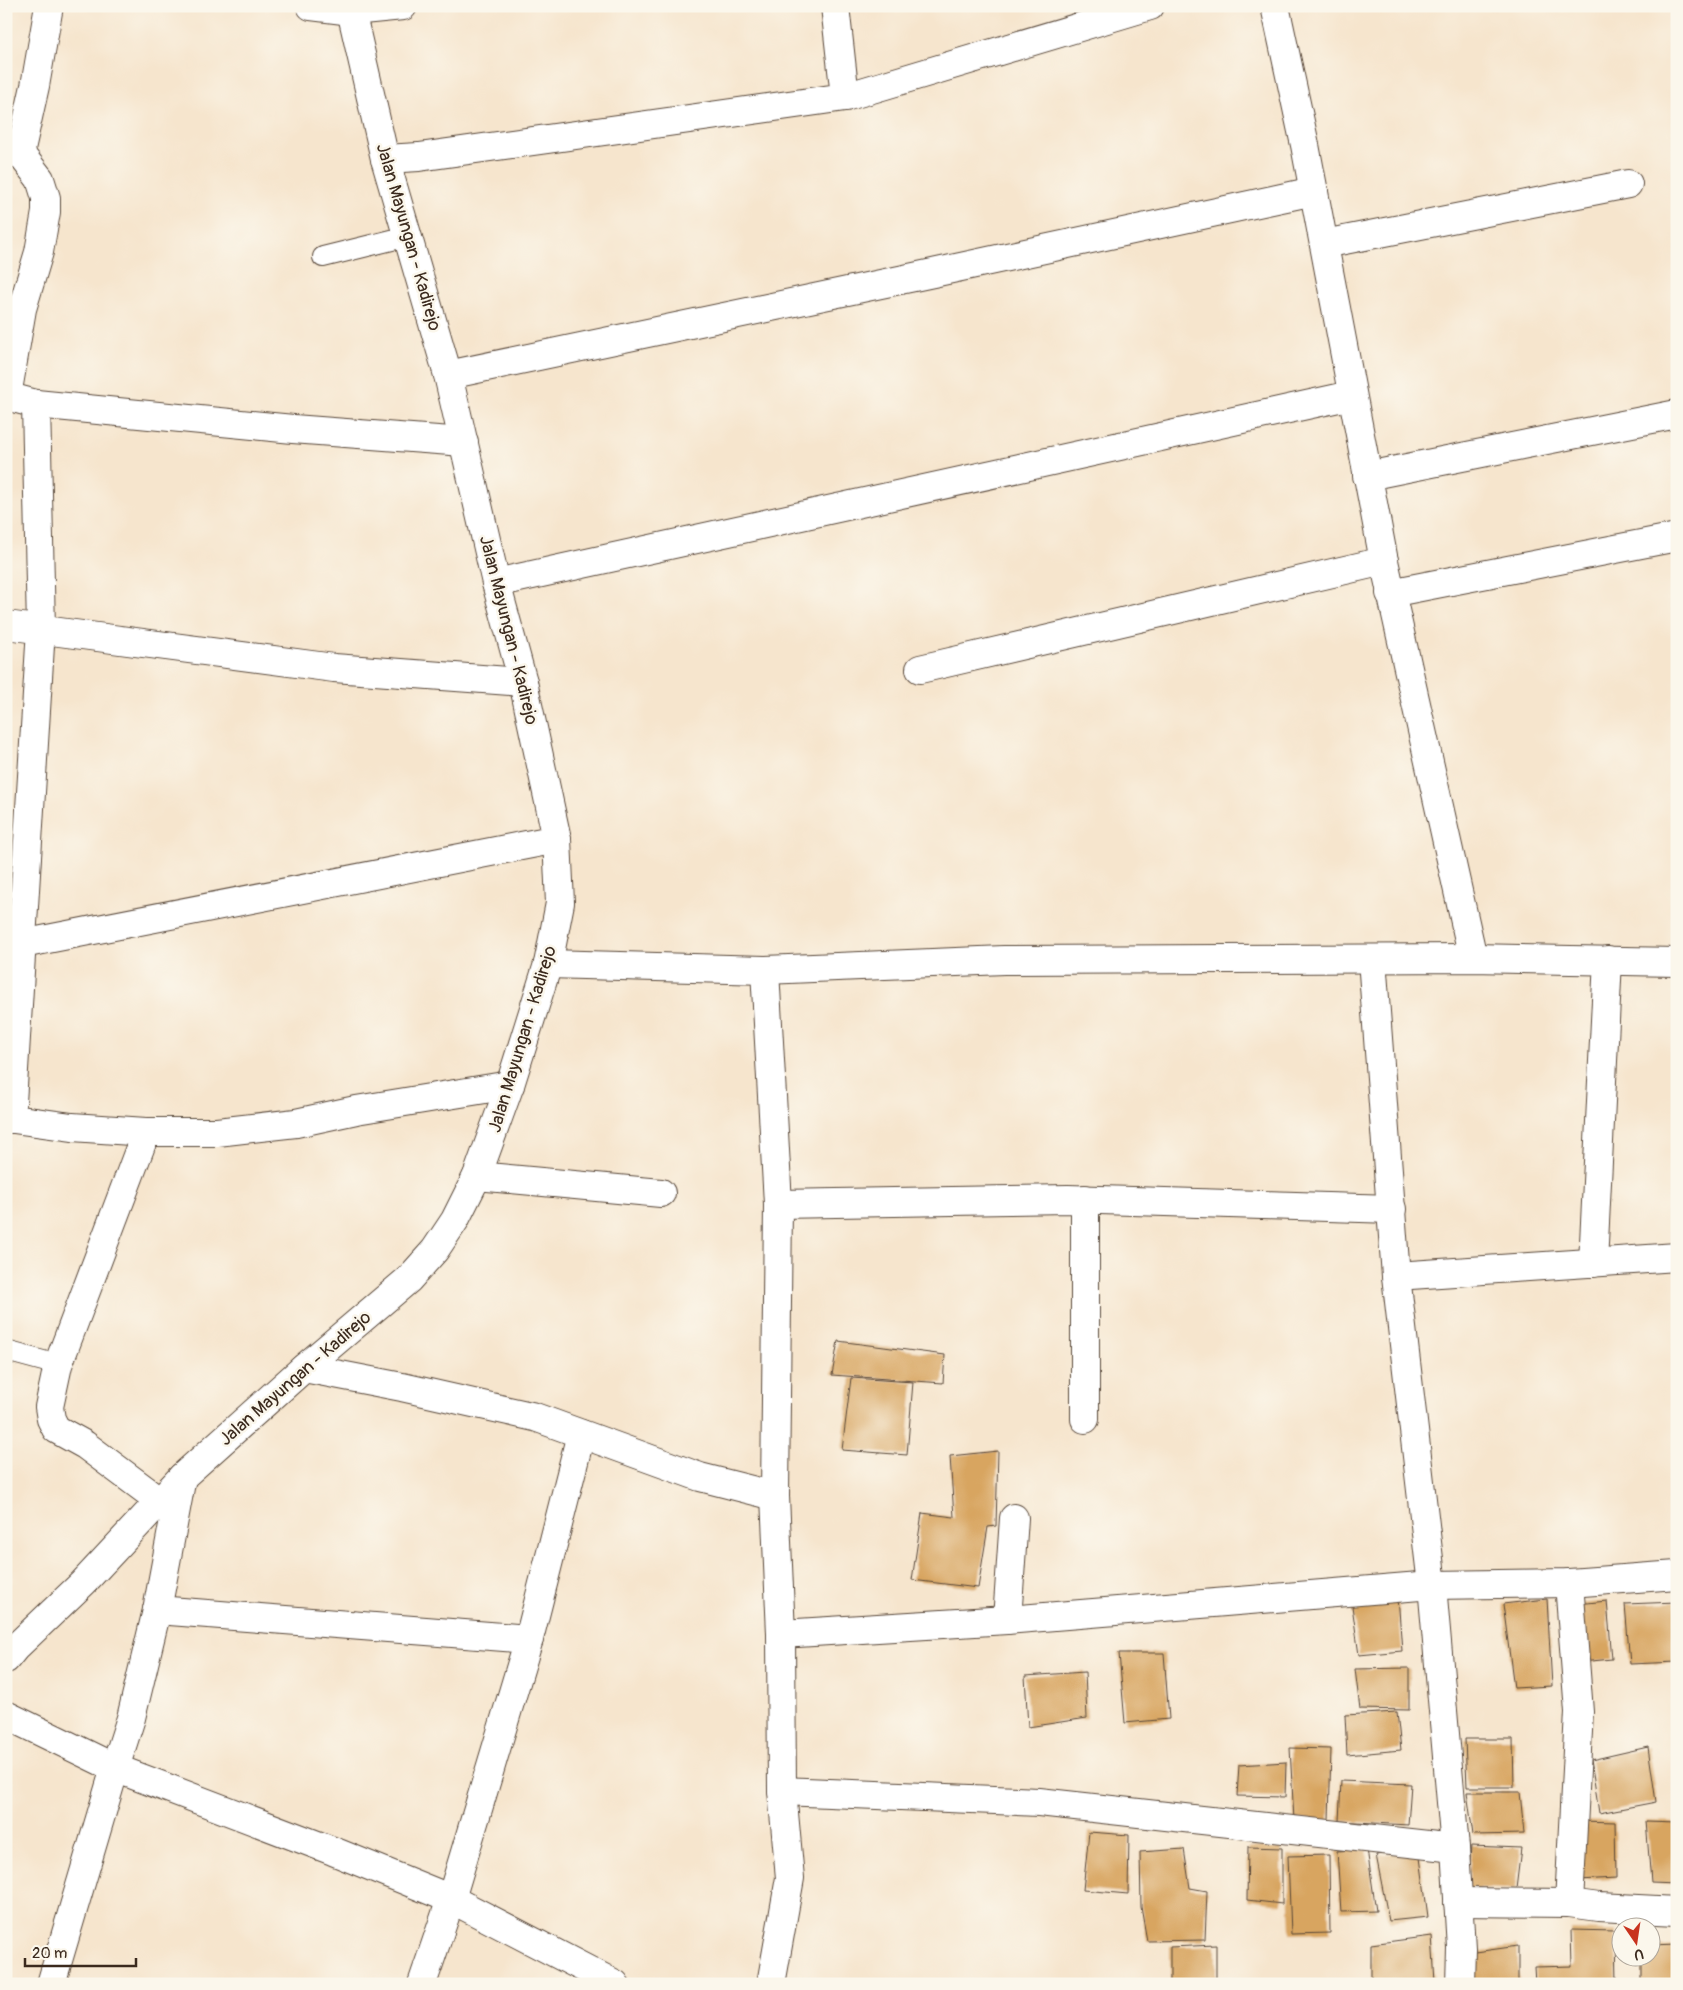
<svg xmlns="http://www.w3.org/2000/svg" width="1683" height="1990" viewBox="0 0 1683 1990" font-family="Pangolin,sans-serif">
	<rect width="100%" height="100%" fill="#fbf7ec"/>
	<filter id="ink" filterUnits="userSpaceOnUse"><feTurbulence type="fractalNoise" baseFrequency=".02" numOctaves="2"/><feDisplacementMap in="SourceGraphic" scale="10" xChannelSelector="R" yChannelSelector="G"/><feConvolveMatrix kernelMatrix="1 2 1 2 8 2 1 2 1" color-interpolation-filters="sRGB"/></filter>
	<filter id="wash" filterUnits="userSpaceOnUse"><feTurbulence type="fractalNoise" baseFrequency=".0096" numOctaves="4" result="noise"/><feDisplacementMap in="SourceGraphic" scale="20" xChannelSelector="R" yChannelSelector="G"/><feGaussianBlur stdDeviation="1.12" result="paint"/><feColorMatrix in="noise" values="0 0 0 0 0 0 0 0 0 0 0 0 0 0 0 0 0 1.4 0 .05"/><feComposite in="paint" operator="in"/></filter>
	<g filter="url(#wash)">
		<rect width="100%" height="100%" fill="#f6e5cd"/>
		<g id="blocks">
			<!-- building -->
			<g fill="#d8a560">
				<path d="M 838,1341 L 945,1355 L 943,1383 L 832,1375 Z"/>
				<path d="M 851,1378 L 913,1382 L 907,1455 L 842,1450 Z"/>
				<path d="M 998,1451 L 996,1526 L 988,1527 L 978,1588 L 912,1580 L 922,1513 L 954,1517 L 950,1456 Z"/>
				<path d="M 1398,1596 L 1402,1651 L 1359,1655 L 1351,1599 Z"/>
				<path d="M 1547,1599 L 1552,1686 L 1514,1688 L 1503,1604 Z"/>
				<path d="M 1607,1601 L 1612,1659 L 1581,1662 L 1577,1604 Z"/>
				<path d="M 1677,1602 L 1677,1662 L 1630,1664 L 1625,1604 Z"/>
				<path d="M 1119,1653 L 1164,1653 L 1169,1719 L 1125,1723 Z"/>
				<path d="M 1409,1668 L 1409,1710 L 1360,1709 L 1355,1669 Z"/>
				<path d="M 1085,1672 L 1087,1718 L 1028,1727 L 1025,1676 Z"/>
				<path d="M 1397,1712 L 1401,1750 L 1347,1755 L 1345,1715 Z"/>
				<path d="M 1465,1739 L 1513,1739 L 1514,1787 L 1467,1787 Z"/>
				<path d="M 1648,1747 L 1656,1802 L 1599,1813 L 1591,1760 Z"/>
				<path d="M 1290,1748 L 1331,1749 L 1329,1820 L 1294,1820 Z"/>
				<path d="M 1286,1762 L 1285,1797 L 1237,1796 L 1239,1765 Z"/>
				<path d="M 1341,1781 L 1411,1784 L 1408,1825 L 1339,1821 Z"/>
				<path d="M 1467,1792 L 1520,1792 L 1524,1834 L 1473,1835 Z"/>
				<path d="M 1580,1821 L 1615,1822 L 1616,1878 L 1579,1880 Z"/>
				<path d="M 1646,1821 L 1677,1822 L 1677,1884 L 1651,1883 Z"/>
				<path d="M 1089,1832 L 1129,1835 L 1128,1894 L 1083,1890 Z"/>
				<path d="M 1471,1846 L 1521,1848 L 1516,1889 L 1468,1888 Z"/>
				<path d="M 1248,1847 L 1282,1848 L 1282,1904 L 1247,1900 Z"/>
				<path d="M 1184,1849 L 1190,1888 L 1207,1891 L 1205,1940 L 1147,1941 L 1141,1907 L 1140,1852 Z"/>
				<path d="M 1367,1849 L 1376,1911 L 1341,1912 L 1337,1851 Z"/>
				<path d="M 1419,1850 L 1428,1917 L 1389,1921 L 1376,1855 Z"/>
				<path d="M 1329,1855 L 1330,1933 L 1291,1934 L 1288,1856 Z"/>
				<path d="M 1571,1930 L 1616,1931 L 1617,1984 L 1536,1984 L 1535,1967 L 1572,1966 Z"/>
				<path d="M 1432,1936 L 1435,1982 L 1371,1984 L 1371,1944 Z"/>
				<path d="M 1216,1945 L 1216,1984 L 1170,1984 L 1170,1947 Z"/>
				<path d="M 1677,1945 L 1677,1984 L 1641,1984 L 1641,1958 L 1650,1958 L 1650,1946 Z"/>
				<path d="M 1518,1946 L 1518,1984 L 1468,1984 L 1468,1953 Z"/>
			</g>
		</g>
	</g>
	<g filter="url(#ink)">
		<use href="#blocks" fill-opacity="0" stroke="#574638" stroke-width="1"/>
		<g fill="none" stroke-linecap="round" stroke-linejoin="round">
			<!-- service casing -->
			<g stroke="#574638" stroke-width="22">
				<g id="service">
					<path d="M 323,257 L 408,236"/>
					<path d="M 6,1351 L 58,1365"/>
				</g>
			</g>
			<!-- minor casing -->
			<g stroke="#574638" stroke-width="30">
				<g id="minor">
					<path d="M 311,6 L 352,11 L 403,6"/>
					<path d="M 1275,6 L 1305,145 L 1384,561 L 1473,958"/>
					<path d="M 845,97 L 1150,6"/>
					<path d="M 385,159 L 419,157 L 845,97 L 835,6"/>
					<path d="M 1324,244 L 1628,184"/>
					<path d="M 448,375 L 933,273 L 1314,191"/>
					<path d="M 6,396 L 36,404 L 293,429 L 464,442"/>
					<path d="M 7,396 L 22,309 L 39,252 L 46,212 L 46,198 L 40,179 L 23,157 L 21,149 L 35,86 L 49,6"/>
					<path d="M 1367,476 L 1677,414"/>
					<path d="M 496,583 L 1352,395"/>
					<path d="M 1390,593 L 1677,537"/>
					<path d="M 6,625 L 334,668 L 523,682"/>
					<path d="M 920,669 L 1384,561"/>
					<path d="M 22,944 L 557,839"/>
					<path d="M 1372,959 L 1396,1276 L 1432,1585 L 1455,1848 L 1461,1948 L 1460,1984"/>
					<path d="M 548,964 L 765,970 L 1004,960 L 1473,958 L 1677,962"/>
					<path d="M 765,970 L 778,1204 L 775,1496 L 781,1634 L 782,1791 L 790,1878 L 771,1984"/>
					<path d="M 6,1118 L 72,1127 L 146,1132 L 217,1132 L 296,1123 L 356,1110 L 510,1085"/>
					<path d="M 11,1119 L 41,629 L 36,404"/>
					<path d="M 146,1132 L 58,1365 L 49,1407 L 51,1419 L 56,1429 L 85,1445 L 160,1501"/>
					<path d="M 477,1176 L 661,1193"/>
					<path d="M 778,1204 L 1068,1199 L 1392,1209"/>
					<path d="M 1593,1263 L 1608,960"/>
					<path d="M 1396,1276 L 1677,1257"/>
					<path d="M 304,1368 L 402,1387 L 535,1417 L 700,1477 L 775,1496"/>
					<path d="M 1085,1419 L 1085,1199"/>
					<path d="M 157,1610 L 529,1639"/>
					<path d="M 1007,1620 L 1014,1518"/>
					<path d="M 781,1634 L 1007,1620 L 1432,1585 L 1569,1583 L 1677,1575"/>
					<path d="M 6,1715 L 115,1768 L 333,1851 L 451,1899 L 615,1984"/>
					<path d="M 782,1791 L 1039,1802 L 1455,1848"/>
					<path d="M 1458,1902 L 1569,1903 L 1599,1907 L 1677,1911"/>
					<path d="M 1569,1903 L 1579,1712 L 1569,1583"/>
					<path d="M 51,1984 L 115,1768 L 131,1718 L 157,1610 L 182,1477"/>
					<path d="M 422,1984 L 451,1899 L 529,1639 L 581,1434"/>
				</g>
			</g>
			<!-- secondary casing -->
			<g stroke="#574638" stroke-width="30">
				<path id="secondary" d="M 6,1659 L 15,1648 L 83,1583 L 182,1477 L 304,1368 L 409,1279 L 435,1250 L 455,1220 L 477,1176 L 510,1085 L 548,964 L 560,903 L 557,839 L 523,682 L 496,583 L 448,375 L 385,159 L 350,6"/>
			</g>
			<!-- service -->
			<use href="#service" stroke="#fff" stroke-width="20"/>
			<!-- minor -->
			<use href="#minor" stroke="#fff" stroke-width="28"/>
			<!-- secondary -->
			<use href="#secondary" stroke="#fff" stroke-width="28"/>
		</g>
	</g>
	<g text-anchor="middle" stroke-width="5" stroke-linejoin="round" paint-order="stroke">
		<!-- street labels -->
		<g font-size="18" fill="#3b2a1e" stroke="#fbf7ec">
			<text transform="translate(409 237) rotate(74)" y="6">Jalan Mayungan - Kadirejo</text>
			<text transform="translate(509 630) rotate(76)" y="6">Jalan Mayungan - Kadirejo</text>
			<text transform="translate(522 1039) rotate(-73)" y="6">Jalan Mayungan - Kadirejo</text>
			<text transform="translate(295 1378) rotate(-41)" y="6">Jalan Mayungan - Kadirejo</text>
		</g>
	</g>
	<!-- margin -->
	<rect width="1683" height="1990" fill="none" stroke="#fbf7ec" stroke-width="25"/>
	<!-- north arrow -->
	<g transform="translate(1636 1942) rotate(167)"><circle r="24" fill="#fbf7ec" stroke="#aea59a"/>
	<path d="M0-4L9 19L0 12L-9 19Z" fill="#c8321e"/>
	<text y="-8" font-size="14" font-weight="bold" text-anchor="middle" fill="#3b2a1e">U</text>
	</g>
	<!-- scale -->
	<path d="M25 1958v8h111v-8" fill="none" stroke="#3b2a1e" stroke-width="2.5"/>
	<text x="32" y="1958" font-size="15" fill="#3b2a1e" stroke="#fbf7ec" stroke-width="4" paint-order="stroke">20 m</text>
</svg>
